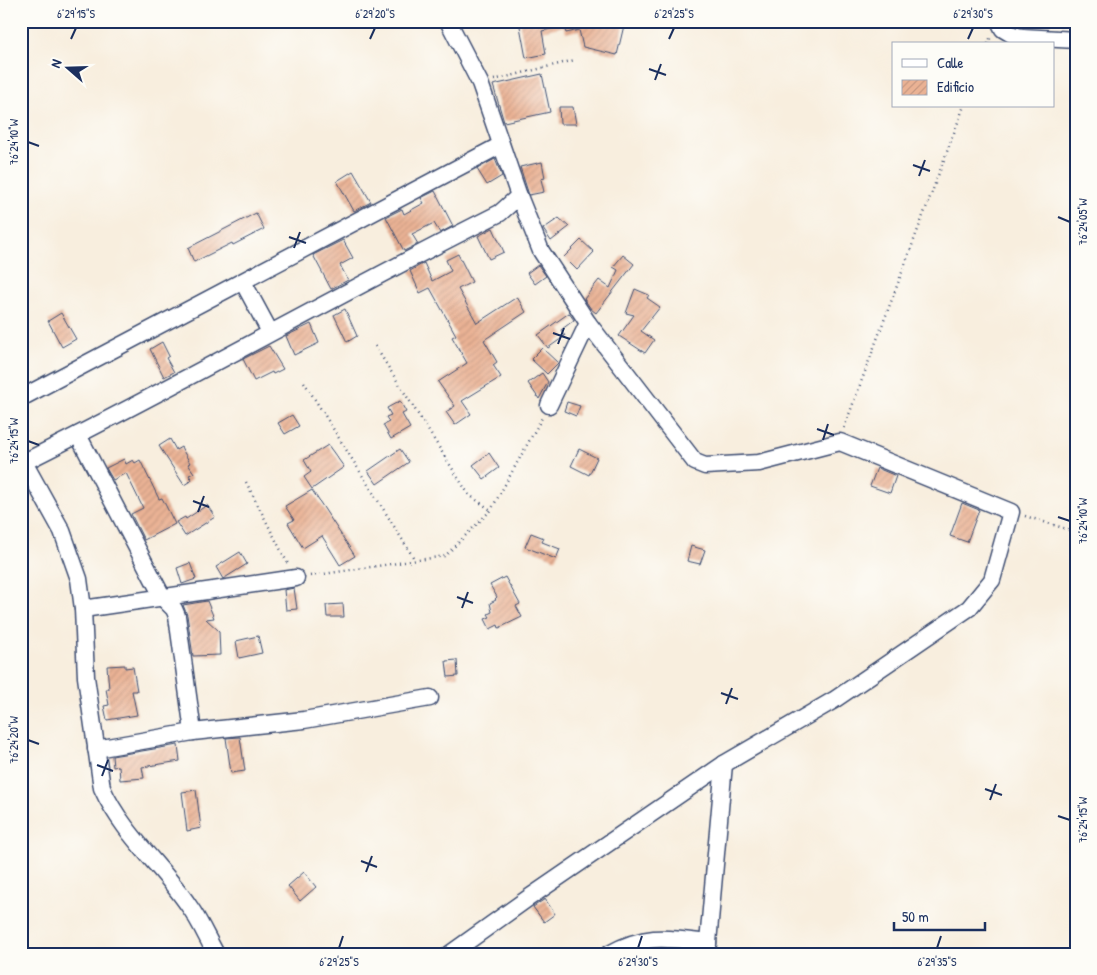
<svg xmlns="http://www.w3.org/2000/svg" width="1097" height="975" viewBox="0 0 1097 975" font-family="'Patrick Hand',sans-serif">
	<defs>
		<pattern id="building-hatch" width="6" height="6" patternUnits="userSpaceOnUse" patternTransform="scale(1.25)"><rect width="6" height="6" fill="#eab294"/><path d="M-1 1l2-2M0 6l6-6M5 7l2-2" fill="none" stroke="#c89982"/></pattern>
	</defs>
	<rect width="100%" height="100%" fill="#fdfcf7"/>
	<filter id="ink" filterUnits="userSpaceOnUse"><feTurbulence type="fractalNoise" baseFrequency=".02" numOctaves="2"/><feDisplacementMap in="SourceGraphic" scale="10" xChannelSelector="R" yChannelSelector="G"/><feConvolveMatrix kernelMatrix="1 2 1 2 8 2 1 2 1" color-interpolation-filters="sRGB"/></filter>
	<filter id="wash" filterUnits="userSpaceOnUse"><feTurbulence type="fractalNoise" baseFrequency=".0096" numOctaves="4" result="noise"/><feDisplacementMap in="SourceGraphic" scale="20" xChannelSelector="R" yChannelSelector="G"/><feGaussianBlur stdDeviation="1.12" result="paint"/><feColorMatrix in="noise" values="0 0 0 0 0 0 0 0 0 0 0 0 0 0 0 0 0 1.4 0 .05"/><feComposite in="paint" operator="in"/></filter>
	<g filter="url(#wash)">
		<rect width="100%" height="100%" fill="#f8eede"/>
		<g id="blocks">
			<!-- building -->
			<g fill="url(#building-hatch)">
				<path d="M 519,21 L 625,21 L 617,55 L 583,47 L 579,30 L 566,33 L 564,26 L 542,31 L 546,54 L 526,58 Z"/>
				<path d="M 542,74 L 550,112 L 504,122 L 493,85 Z"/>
				<path d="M 559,107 L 573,107 L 576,124 L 560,124 Z"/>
				<path d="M 495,159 L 502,176 L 487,185 L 477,169 Z"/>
				<path d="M 542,162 L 545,178 L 541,179 L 544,192 L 529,195 L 520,167 Z"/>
				<path d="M 353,171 L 371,202 L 354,211 L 337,181 Z"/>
				<path d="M 435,191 L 453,226 L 440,233 L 434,223 L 412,234 L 418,244 L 404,251 L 386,217 L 402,209 L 404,214 L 424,203 L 421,198 Z"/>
				<path d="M 256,213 L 264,229 L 233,245 L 232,243 L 194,262 L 188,248 Z"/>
				<path d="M 559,218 L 569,227 L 551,241 L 543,229 Z"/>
				<path d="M 493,228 L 504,252 L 489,259 L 478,236 Z"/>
				<path d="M 343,240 L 353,258 L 340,265 L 348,280 L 331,289 L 313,255 Z"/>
				<path d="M 581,240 L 594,252 L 577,270 L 564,257 Z"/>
				<path d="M 458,254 L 472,282 L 458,289 L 477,323 L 517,297 L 526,312 L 484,340 L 497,362 L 493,365 L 501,377 L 462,401 L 471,414 L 455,425 L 446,412 L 455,406 L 438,382 L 467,363 L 452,337 L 456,335 L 430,288 L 420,293 L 410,271 L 424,263 L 432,281 L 451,271 L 446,260 Z"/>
				<path d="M 623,255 L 634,264 L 596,313 L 591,309 L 584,299 L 599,280 L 610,288 L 618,270 L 613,267 Z"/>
				<path d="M 538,265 L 546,276 L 535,284 L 527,273 Z"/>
				<path d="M 635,289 L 649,295 L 647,298 L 660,307 L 641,331 L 654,340 L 645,353 L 619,336 L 634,315 L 626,313 Z"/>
				<path d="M 345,309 L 357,336 L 347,342 L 334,315 Z"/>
				<path d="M 61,313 L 76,339 L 62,347 L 48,321 Z"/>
				<path d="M 569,313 L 574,320 L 561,330 L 565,336 L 548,348 L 538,335 Z"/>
				<path d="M 311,324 L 319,343 L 294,355 L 286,336 Z"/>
				<path d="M 162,342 L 169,356 L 166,358 L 174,372 L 164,377 L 150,349 Z"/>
				<path d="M 269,346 L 283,369 L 273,374 L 272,372 L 254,381 L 243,359 Z"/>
				<path d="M 542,348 L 558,363 L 547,374 L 531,359 Z"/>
				<path d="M 542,373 L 548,382 L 539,399 L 528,383 Z"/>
				<path d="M 400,401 L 406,412 L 402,414 L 410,428 L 391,439 L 383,425 L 389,422 L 386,417 L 391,415 L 387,408 Z"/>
				<path d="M 567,402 L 580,406 L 576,416 L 564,411 Z"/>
				<path d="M 292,415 L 299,426 L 285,434 L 278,423 Z"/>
				<path d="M 170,439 L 176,450 L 181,447 L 190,463 L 188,464 L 194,473 L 189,475 L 192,480 L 184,485 L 159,446 Z"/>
				<path d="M 328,445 L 344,467 L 312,489 L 304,477 L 311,472 L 304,460 Z"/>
				<path d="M 400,449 L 409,462 L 377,484 L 368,471 Z"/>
				<path d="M 579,449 L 597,458 L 589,475 L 571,466 Z"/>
				<path d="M 489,453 L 499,468 L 484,479 L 473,465 Z"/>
				<path d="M 124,459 L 126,464 L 133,460 L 135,463 L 140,460 L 159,499 L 162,498 L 175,524 L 144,540 L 131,514 L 143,508 L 126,473 L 113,480 L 106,468 Z"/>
				<path d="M 877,468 L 896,476 L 890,493 L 870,486 Z"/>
				<path d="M 312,490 L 355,556 L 340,565 L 322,536 L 303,548 L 288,523 L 294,520 L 285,506 Z"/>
				<path d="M 962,503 L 979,510 L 967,542 L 950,536 Z"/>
				<path d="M 207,505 L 215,517 L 185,536 L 176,522 L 185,517 L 186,519 Z"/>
				<path d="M 531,533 L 544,538 L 542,542 L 560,549 L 556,559 L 525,547 Z"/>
				<path d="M 691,546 L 705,550 L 700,564 L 687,561 Z"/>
				<path d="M 240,552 L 247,564 L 223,579 L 216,567 Z"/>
				<path d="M 190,563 L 196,579 L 182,584 L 177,568 Z"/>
				<path d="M 505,577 L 520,604 L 516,606 L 522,617 L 499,628 L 498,625 L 490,629 L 485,619 L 490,617 L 488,614 L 492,612 L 490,603 L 496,600 L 495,599 L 497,597 L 490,585 Z"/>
				<path d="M 294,588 L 297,609 L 286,610 L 284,590 Z"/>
				<path d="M 207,601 L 214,618 L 206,619 L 219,631 L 220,655 L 193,656 L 187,615 L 183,605 Z"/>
				<path d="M 343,604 L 344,617 L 327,617 L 326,605 Z"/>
				<path d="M 258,636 L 262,653 L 239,658 L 236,641 Z"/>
				<path d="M 457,660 L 458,676 L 448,677 L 446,661 Z"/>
				<path d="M 125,665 L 125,668 L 133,667 L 137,691 L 132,691 L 137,715 L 107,720 L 104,706 L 109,705 L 106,689 L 109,689 L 107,666 Z"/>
				<path d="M 240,737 L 245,771 L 231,773 L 226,738 Z"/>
				<path d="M 178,745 L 180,761 L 142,767 L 144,778 L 120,780 L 119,766 L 113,767 L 112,756 Z"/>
				<path d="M 196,790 L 201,828 L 187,831 L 182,792 Z"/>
				<path d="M 304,872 L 316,887 L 300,901 L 288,886 Z"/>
				<path d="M 545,899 L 555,914 L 544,922 L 533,907 Z"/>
			</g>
		</g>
	</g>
	<g filter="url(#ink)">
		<use href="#blocks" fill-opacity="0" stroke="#3c4c71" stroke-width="1"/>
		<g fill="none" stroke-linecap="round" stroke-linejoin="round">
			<!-- minor casing -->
			<g stroke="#3c4c71" stroke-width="19">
				<g id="minor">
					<path d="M 448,21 L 480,83 L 519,196 L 541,251 L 588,323 L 695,462 L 705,466 L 759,463 L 840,442 L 1011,512 L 992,580 L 969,608 L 834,700 L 724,764 L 527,899 L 450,954"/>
					<path d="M 999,21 L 1003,29 L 1013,35 L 1023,37 L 1076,40"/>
					<path d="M 243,282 L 270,332"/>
					<path d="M 21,398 L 501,145"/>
					<path d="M 549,405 L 588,323"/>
					<path d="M 78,435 L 163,598 L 174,609 L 177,616 L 193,732"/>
					<path d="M 21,457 L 62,531 L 79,579 L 83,609 L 86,677 L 102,788 C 122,833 162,866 189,906 C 200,921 207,938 216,954"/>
					<path d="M 24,462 C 185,382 340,293 500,213 L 519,196"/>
					<path d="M 83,609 L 296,578"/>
					<path d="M 96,749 L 193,732 L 304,720 L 430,698"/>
					<path d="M 609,954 C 648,933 667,938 708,943"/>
					<path d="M 707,954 L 724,764"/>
				</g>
			</g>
			<!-- path -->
			<g stroke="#3c4c71" stroke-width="2.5" stroke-dasharray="1 4" stroke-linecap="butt">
				<path d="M 988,44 L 991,36"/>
				<path d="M 494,80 L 575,60"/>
				<path d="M 375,346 L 469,495 L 491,510"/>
				<path d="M 304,382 L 415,560"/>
				<path d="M 844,428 L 964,106"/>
				<path d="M 246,482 L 289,566"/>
				<path d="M 1025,516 L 1076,532"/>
				<path d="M 310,576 L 445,556 L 491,510 L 543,416"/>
			</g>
			<!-- minor -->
			<use href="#minor" stroke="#fff" stroke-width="16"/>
		</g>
	</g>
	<!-- ticks -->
	<path fill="none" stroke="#1b2f5e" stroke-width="2" d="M 71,39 L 76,28M 370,39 L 375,28M 669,39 L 674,28M 968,39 L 973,28M 649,69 L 666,75M 655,80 L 661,64M 28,142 L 39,146M 913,165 L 930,171M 919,176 L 925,160M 1058,217 L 1070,222M 289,237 L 306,243M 294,248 L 300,232M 553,333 L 570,339M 558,344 L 564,328M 817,429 L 834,435M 823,440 L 828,424M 28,441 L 39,445M 193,501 L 209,507M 198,512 L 204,496M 1058,517 L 1070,521M 457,597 L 473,603M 462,608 L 468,592M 721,693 L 738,699M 726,704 L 732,688M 28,740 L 39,744M 97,765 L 113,771M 102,776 L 108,760M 985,789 L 1002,795M 990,800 L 996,784M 1058,816 L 1070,820M 361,861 L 377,867M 366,872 L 372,856M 339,948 L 343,936M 638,948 L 642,936M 937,948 L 941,936"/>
	<!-- margin -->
	<rect width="1097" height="975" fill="none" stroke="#fdfcf7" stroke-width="55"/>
	<!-- legend -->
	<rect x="892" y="42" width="162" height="65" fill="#fdfcf7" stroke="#a3aaba"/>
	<rect x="902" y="59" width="25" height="8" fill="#ffffff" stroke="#a3aaba"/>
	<text x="937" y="68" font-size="15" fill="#1b2f5e">Calle</text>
	<rect x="902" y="80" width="25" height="15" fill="url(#building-hatch)" stroke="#a3aaba"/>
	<text x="937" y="92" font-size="15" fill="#1b2f5e">Edificio</text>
	<!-- north arrow -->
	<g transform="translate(68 68) rotate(290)" stroke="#fdfcf7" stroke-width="4" paint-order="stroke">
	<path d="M0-4L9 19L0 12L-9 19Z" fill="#1b2f5e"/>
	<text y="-8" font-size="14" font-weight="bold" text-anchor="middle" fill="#1b2f5e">N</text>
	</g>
	<!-- scale -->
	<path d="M894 922v8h91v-8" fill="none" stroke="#1b2f5e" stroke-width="2.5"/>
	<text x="902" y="922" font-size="15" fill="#1b2f5e" stroke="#fdfcf7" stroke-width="4" paint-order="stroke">50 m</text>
	<rect x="28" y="28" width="1042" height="920" fill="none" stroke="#1b2f5e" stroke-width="2"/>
	<g font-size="12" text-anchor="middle" fill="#1b2f5e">
		<text x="76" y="18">6°29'15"S</text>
		<text x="375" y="18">6°29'20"S</text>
		<text x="674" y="18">6°29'25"S</text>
		<text x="973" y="18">6°29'30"S</text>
		<text transform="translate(14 142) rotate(-90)" y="4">76°24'10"W</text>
		<text transform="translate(1083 222) rotate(-90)" y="4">76°24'05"W</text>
		<text transform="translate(14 441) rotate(-90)" y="4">76°24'15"W</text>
		<text transform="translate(1083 521) rotate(-90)" y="4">76°24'10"W</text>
		<text transform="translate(14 740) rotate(-90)" y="4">76°24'20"W</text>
		<text transform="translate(1083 820) rotate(-90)" y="4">76°24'15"W</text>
		<text x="339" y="966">6°29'25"S</text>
		<text x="638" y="966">6°29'30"S</text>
		<text x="937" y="966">6°29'35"S</text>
	</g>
</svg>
